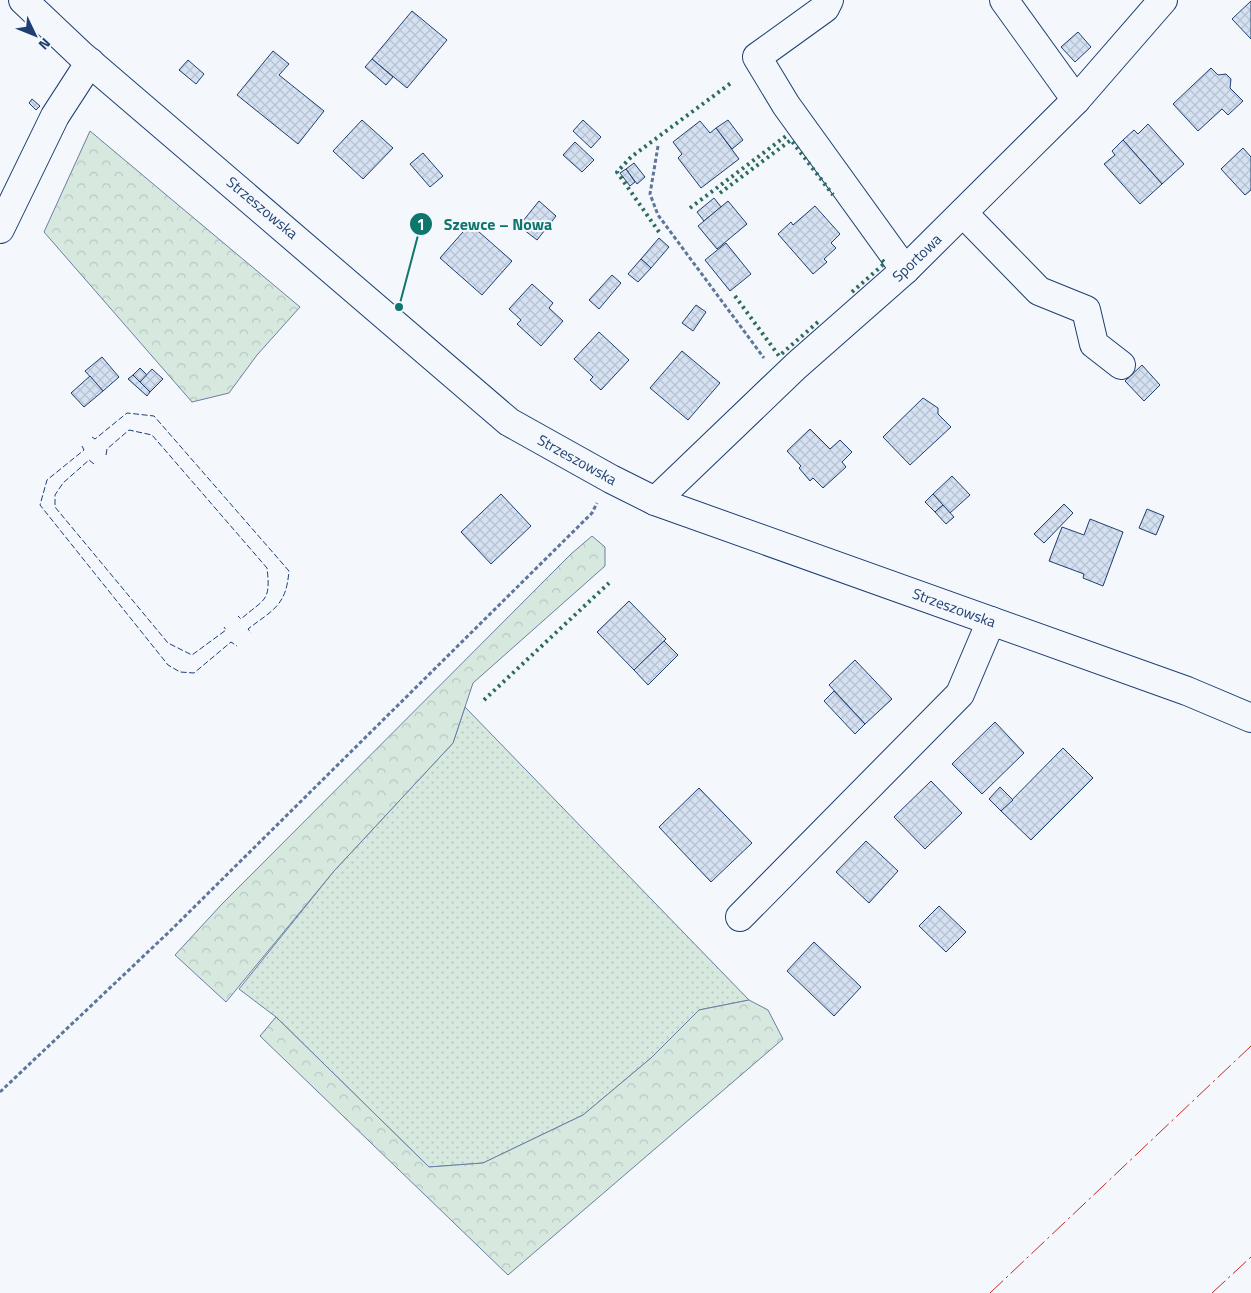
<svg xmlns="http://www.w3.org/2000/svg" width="1251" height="1293" viewBox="0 0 1251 1293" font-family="'Titillium Web',sans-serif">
	<defs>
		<pattern id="grass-dots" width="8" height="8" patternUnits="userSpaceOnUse" patternTransform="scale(1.25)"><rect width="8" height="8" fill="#d7e8df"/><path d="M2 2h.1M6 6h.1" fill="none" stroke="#b8c8c3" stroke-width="1.8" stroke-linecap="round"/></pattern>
		<pattern id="forest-crowns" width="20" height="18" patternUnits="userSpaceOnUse" patternTransform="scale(1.25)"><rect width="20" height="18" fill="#d7e8df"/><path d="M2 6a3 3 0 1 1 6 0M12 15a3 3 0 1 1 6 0" fill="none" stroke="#b8c8c3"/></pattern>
		<pattern id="building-cross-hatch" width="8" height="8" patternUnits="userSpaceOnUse" patternTransform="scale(1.25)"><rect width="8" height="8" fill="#d5e0f0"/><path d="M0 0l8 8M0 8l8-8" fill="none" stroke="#b6c1d1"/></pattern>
	</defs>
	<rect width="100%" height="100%" fill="#f4f7fb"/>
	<!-- grass -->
	<path fill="url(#grass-dots)" stroke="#687fa3" d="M 465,707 L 749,1000 L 699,1010 L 651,1058 L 583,1115 L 483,1163 L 429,1167 L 276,1017 L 239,989 L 334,871 L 453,743 Z"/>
	<!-- forest -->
	<g fill="url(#forest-crowns)" stroke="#687fa3">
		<path d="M 90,131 L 300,307 L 257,355 L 229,393 L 192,402 L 44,232 Z"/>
		<path d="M 592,536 L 605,547 L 605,566 L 473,683 L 453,743 L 334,871 L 226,1002 L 175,955 L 221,905 L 571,554 Z"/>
		<path d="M 749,1000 L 768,1010 L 783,1039 L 508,1275 L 260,1036 L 276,1017 L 429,1167 L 483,1163 L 583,1115 L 651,1058 L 699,1010 Z"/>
	</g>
	<!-- building -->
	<g fill="url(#building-cross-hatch)" stroke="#1d3f73">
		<path d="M 1251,1 L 1251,39 L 1232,19 Z"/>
		<path d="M 412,11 L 447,40 L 407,88 L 372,59 Z"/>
		<path d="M 1078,32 L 1091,47 L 1075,62 L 1061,47 Z"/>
		<path d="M 273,51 L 289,64 L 279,75 L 324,111 L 298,144 L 237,95 Z"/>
		<path d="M 372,59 L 393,77 L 386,85 L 365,67 Z"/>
		<path d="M 188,60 L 204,74 L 196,84 L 179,70 Z"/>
		<path d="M 1211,68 L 1218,75 L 1226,74 L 1231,79 L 1230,88 L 1243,101 L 1228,115 L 1222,109 L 1198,131 L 1173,104 Z"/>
		<path d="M 32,99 L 40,106 L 36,110 L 29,103 Z"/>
		<path d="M 362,120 L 393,148 L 363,179 L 333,151 Z"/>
		<path d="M 583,120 L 601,137 L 591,148 L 573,131 Z"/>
		<path d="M 728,120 L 743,140 L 732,149 L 716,128 Z"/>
		<path d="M 700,121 L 710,133 L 716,128 L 739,159 L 701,188 L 678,158 L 682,154 L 673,142 Z"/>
		<path d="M 1148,124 L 1184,164 L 1162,184 L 1123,140 L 1134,130 L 1138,134 Z"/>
		<path d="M 1123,140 L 1162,184 L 1140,204 L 1104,164 L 1115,155 L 1112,151 Z"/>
		<path d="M 575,142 L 594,160 L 582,172 L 563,155 Z"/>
		<path d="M 1243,148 L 1251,157 L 1251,190 L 1245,195 L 1221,169 Z"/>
		<path d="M 423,153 L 443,176 L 430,187 L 410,164 Z"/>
		<path d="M 634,163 L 645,177 L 637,184 L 626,169 Z"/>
		<path d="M 626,169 L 635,182 L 630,186 L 620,173 Z"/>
		<path d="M 714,198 L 721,207 L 704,221 L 697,212 Z"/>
		<path d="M 539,201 L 556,216 L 537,240 L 519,226 Z"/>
		<path d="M 728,201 L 747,224 L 717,249 L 698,226 Z"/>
		<path d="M 815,206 L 840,234 L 831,243 L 836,248 L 824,259 L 827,262 L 813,274 L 778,234 L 791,222 L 793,225 Z"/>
		<path d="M 470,224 L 512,261 L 482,295 L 440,258 Z"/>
		<path d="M 659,238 L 669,247 L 651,268 L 641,259 Z"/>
		<path d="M 726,243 L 751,274 L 730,291 L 705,260 Z"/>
		<path d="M 641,259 L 651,268 L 638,282 L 628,274 Z"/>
		<path d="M 612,275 L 621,283 L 599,309 L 589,300 Z"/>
		<path d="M 532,284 L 553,303 L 549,308 L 563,321 L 541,346 L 517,324 L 521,320 L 509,309 Z"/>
		<path d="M 696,305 L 706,312 L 693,331 L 682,323 Z"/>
		<path d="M 599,332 L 629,360 L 601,390 L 590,380 L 593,377 L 574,359 Z"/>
		<path d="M 682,351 L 720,383 L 688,420 L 650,388 Z"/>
		<path d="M 102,357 L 119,377 L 103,391 L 85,371 Z"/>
		<path d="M 1142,365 L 1160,385 L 1144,401 L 1125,381 Z"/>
		<path d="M 140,368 L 147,375 L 140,382 L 133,375 Z"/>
		<path d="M 152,369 L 163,379 L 150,392 L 140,382 Z"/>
		<path d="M 133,375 L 150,392 L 147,396 L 128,379 Z"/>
		<path d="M 90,376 L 103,391 L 84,407 L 71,393 Z"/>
		<path d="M 923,398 L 938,408 L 938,414 L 951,427 L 910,465 L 883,437 Z"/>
		<path d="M 810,429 L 830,449 L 840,440 L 852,452 L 842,462 L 846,467 L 823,488 L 813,478 L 810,481 L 799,468 L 801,466 L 787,451 Z"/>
		<path d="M 952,476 L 970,495 L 950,513 L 933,494 Z"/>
		<path d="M 501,494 L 531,526 L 491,564 L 461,532 Z"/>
		<path d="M 933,494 L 943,505 L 935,512 L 925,502 Z"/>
		<path d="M 1064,504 L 1073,513 L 1044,543 L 1034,534 Z"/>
		<path d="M 943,505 L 954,517 L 946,524 L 935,512 Z"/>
		<path d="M 1147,509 L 1164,516 L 1156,535 L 1139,528 Z"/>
		<path d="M 1090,519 L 1123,532 L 1103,586 L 1083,578 L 1084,574 L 1049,561 L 1062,527 L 1084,535 Z"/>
		<path d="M 629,601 L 666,639 L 634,670 L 597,632 Z"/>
		<path d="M 664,641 L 678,655 L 648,685 L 634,670 Z"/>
		<path d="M 855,660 L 892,699 L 865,724 L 829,685 Z"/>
		<path d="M 834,691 L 865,724 L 855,734 L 824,701 Z"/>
		<path d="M 995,722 L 1024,753 L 982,794 L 952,764 Z"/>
		<path d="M 1063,748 L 1093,778 L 1031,840 L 1001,811 Z"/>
		<path d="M 931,781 L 962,813 L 925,849 L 894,817 Z"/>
		<path d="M 1000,787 L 1013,800 L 1001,811 L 989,799 Z"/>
		<path d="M 699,788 L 752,843 L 711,882 L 659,827 Z"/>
		<path d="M 866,841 L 898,871 L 869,903 L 836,872 Z"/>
		<path d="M 939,906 L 966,932 L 946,952 L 919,926 Z"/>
		<path d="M 814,942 L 861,987 L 834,1016 L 787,971 Z"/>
	</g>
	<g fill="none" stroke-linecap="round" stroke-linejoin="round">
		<!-- minor casing -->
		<g stroke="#1d3f73" stroke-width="30">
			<g id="minor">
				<path d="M 23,0 L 81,55 L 509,422 L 611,479 L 655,501 L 1187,691 L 1251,718"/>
				<path d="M 829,0 L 825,8 L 757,57 L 786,105 L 905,270"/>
				<path d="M 1004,0 L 1076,100"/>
				<path d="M 963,213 L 1039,291 L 1086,310 L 1094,344 L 1121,365"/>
				<path d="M 0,229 L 55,116 L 90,62"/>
				<path d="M 655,501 L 796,366 L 905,270 L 1076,100 L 1163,0"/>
				<path d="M 740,917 L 960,694 L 991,621"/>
			</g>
		</g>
		<!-- path -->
		<g stroke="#5e769c" stroke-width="3" stroke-dasharray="4 2.5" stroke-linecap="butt">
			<path d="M 658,146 L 650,194 L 658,215 L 764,358"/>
			<path d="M 0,1092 L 170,931 L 592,513 L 597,503"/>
		</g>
		<!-- minor -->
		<use href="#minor" stroke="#f4f7fb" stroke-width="28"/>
		<!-- hedge -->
		<g stroke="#2c6c60" stroke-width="4" stroke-dasharray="2.5 4" stroke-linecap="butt">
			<path d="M 720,193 L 791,140 L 833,195"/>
			<path d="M 690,208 L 786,136"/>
			<path d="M 659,232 L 617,172 L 631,157 L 731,83"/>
			<path d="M 852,292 L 885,263 L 882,260"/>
			<path d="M 735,296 L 779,356 L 818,322"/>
			<path d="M 484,700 L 609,583"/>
		</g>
		<!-- fence -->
		<g stroke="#1d3f73" stroke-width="1" stroke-dasharray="6 2.5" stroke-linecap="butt">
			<path d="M 92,437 L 95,439 L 127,413 L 154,416 L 289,571 C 286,606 274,609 248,629 L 251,633"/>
			<path d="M 82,446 L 84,450 L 47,480 L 40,505 L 168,665 L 180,672 L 194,673 L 231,642 L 237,646"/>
			<path d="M 106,455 L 107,449 L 129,430 L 152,435 L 267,568 C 271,602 265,598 241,619 L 238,616"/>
			<path d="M 94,464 L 89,460 L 63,483 L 55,495 L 55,507 L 168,643 L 192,655 L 226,630 L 224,627"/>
		</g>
		<!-- power -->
		<g stroke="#c62828" stroke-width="1" stroke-dasharray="18 4 2.5 4" stroke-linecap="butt">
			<path d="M 990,1293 L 1251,1046"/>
			<path d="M 1212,1293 L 1251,1257"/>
		</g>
	</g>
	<g text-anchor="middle" stroke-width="4" stroke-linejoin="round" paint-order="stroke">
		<!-- street labels -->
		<g font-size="15" fill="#1d3f73" stroke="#f4f7fb">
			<text transform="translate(262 208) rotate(40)" y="5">Strzeszowska</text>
			<text transform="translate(917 258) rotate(-44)" y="5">Sportowa</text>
			<text transform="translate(577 460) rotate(29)" y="5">Strzeszowska</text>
			<text transform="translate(954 608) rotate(20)" y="5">Strzeszowska</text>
		</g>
	</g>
	<!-- callouts -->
	<path fill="none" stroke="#0f766e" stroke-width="2" d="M399 307L421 224"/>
	<g fill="#0f766e" stroke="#f4f7fb" stroke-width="2">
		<circle cx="399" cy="307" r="5"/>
		<circle cx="421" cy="224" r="12"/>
	</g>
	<g font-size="15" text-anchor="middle" font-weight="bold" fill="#fff">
		<text x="421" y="230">1</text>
	</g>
	<g font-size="16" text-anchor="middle" font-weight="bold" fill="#0f766e" stroke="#f4f7fb" stroke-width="4" stroke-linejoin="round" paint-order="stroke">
		<text x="498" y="230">Szewce – Nowa</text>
	</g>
	<!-- north arrow -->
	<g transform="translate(35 35) rotate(133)" stroke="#f4f7fb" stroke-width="4" paint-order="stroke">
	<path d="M0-4L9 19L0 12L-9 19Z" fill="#1d3f73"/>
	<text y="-8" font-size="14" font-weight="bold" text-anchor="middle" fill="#1d3f73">N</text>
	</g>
</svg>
